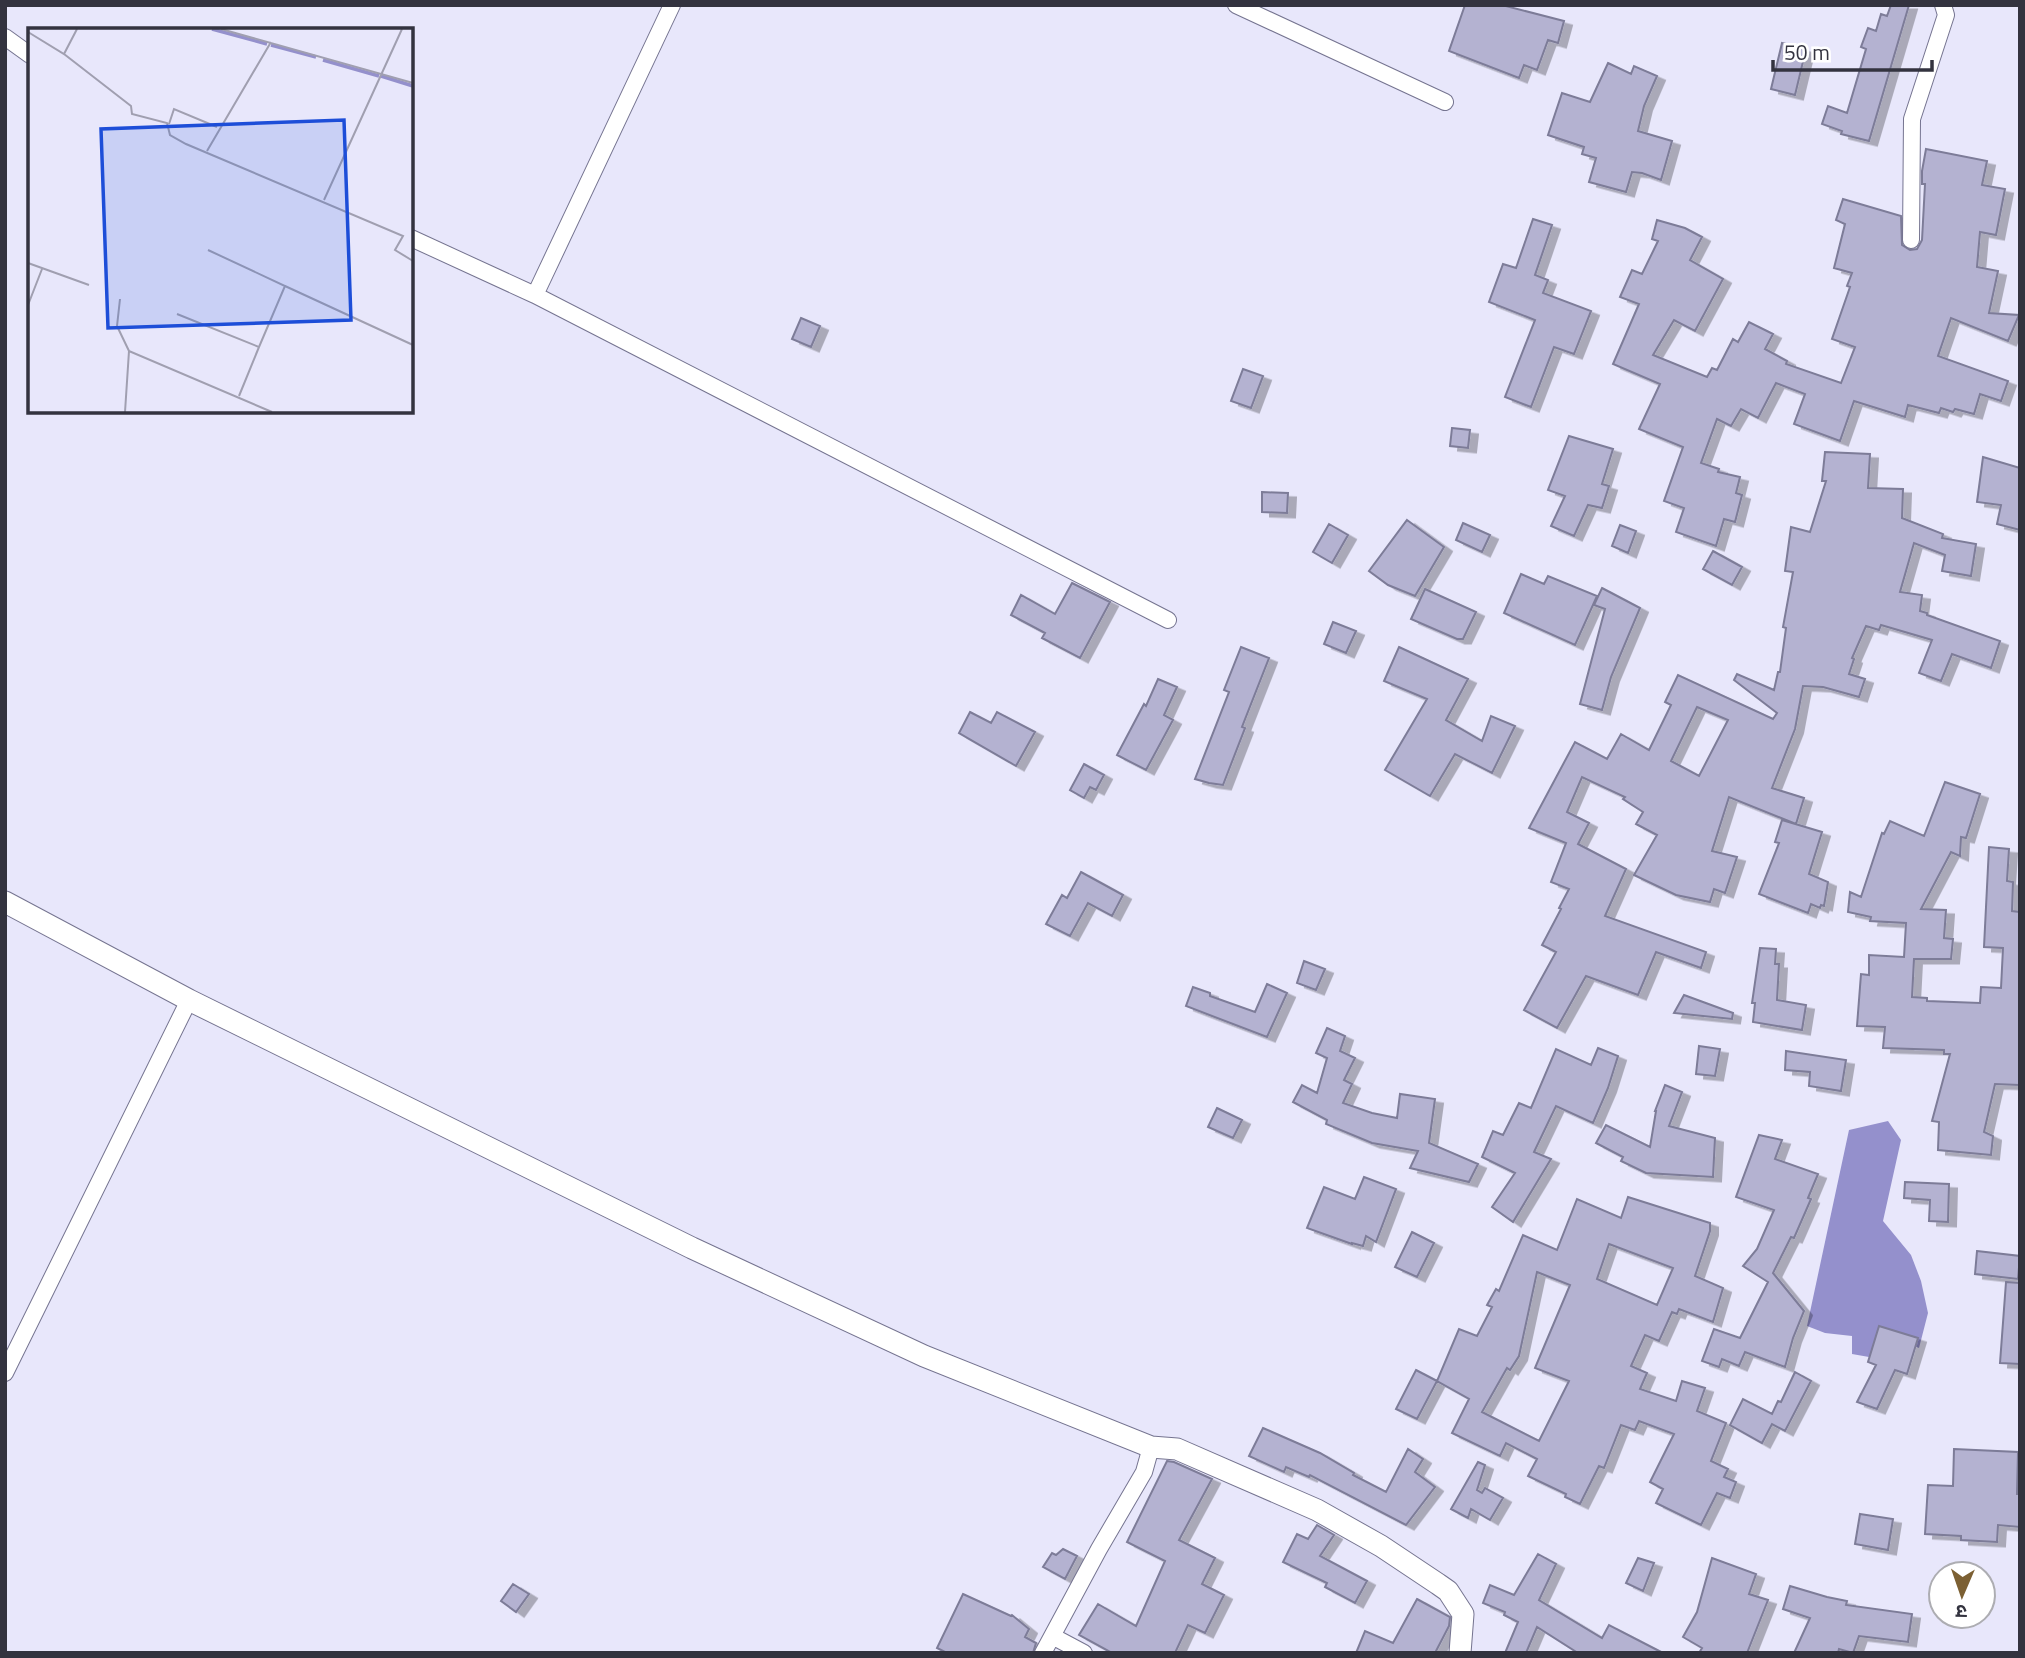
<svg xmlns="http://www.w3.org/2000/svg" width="2025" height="1658" font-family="'Titillium Web','Noto Sans Devanagari',sans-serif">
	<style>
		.water { fill: #9490cc }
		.building { fill: #b4b2d1; stroke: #7d7c98; stroke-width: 2; fill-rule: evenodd; filter: url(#shadow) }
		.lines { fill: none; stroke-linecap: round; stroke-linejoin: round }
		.minor-casing { stroke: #757490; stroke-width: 18 }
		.tertiary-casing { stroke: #757490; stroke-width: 23 }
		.minor { stroke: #fff; stroke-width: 16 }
		.tertiary { stroke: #fff; stroke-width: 21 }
		.inset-river { fill: none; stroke: #9490cc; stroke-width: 3.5 }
		.inset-road { fill: none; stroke: #a09fb0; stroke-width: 2 }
		.view { fill: #1d4ed8; fill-opacity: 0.15; stroke: #1d4ed8; stroke-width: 3.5 }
		.inset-edge { fill: none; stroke: #33333f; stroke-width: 3.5 }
	</style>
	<defs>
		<filter id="shadow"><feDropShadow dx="8" dy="4.5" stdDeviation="0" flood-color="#0004"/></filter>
	</defs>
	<rect width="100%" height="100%" fill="#e8e7fb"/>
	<path class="water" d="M1888 1121 1901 1140 1883 1221 1911 1255 1921 1281 1928 1313 1919 1348 1881 1333 1869 1357 1852 1354V1336L1825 1333 1807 1326 1849 1130Z"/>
	<path class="building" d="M1465 5H1502L1564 21 1558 43 1548 40 1537 70 1524 65 1519 78 1449 51Z
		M1891 5H1909L1869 141 1841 134 1842 131 1822 124 1828 106 1847 113 1866 49 1861 47 1868 28 1876 31 1881 14 1887 16Z
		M1782 43 1806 49 1795 95 1771 89Z
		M1608 63 1631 74 1634 66 1657 76 1644 106 1638 131 1672 141 1661 180 1642 173 1632 172 1626 192 1589 182 1596 158 1582 154 1584 147 1548 135 1562 93 1590 102Z
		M1926 149 1987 161 1982 185 2005 189 1996 235 1980 232 1977 267 1998 271 1989 313 2019 315 2008 341 1951 318 1938 356 2008 381 2001 401 1980 394 1974 414 1955 409 1953 412 1941 408 1939 413 1908 405 1905 417 1854 401 1840 441 1794 424 1805 394 1776 383 1758 418 1741 409 1731 426 1717 419 1701 463 1719 469 1718 472 1740 477 1736 493 1742 495 1735 522 1724 519 1716 546 1676 532 1684 508 1664 501 1683 447 1639 429 1660 384 1613 364 1639 304 1620 297 1632 270 1642 274 1658 241 1652 239 1657 220 1685 228 1702 237 1690 260 1723 279 1695 331 1674 320 1653 355 1707 377 1712 368 1717 370 1733 339 1738 342 1749 322 1773 334 1765 349 1787 361 1786 364 1841 383 1855 347 1832 339 1850 287 1847 286 1852 273 1834 268 1845 224 1836 220 1843 199 1901 216 1902 245 1910 250 1917 249 1922 240 1925 184H1922V171Z
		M1533 219 1552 225 1535 275 1548 280 1543 293 1591 311 1574 354 1554 347 1531 407 1505 397 1535 320 1489 302 1503 264 1516 268Z
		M801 318 820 326 811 347 792 339Z
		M1243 369 1263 376 1251 408 1231 401Z
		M1452 428 1470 430 1468 448 1450 446Z
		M1569 436 1613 449 1602 484 1609 486 1602 508 1588 505 1574 536 1551 526 1565 496 1548 490Z
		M1825 452 1870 454 1868 488 1903 489 1902 518 1943 534 1942 538 1976 544 1971 576 1942 571 1945 555 1914 543 1900 592 1922 595 1920 611 1927 613V615L2000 641 1991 668 1952 654 1941 681 1919 673 1932 640 1881 625 1879 630 1866 626 1852 658 1854 659 1849 674 1865 679 1859 697 1823 687 1803 686 1795 729 1772 788 1804 798 1796 824 1729 797 1712 851 1737 857 1725 893 1714 889 1710 902 1676 895 1634 875 1657 835 1636 824 1643 812 1623 799 1625 797 1582 777 1567 812 1589 823 1578 844 1626 869 1605 916 1706 952 1701 968 1656 952 1638 995 1586 976 1557 1028 1524 1010 1556 952 1542 945 1561 909 1559 908 1569 889 1551 882 1566 843 1529 828 1575 742 1607 759 1621 734 1649 750 1671 705 1665 702 1678 675 1773 719 1777 713 1734 680 1737 674 1774 690 1778 672H1780L1786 628 1783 627 1793 572 1785 571 1791 527 1810 532 1826 481H1822ZM1697 707 1728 720 1699 776 1671 761Z
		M1983 457 2020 468V530L1997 524 2001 505 1977 502Z
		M1262 492 1288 493 1287 513 1262 512Z
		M1407 520 1444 547 1415 596 1388 585 1369 571Z
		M1463 523 1490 535 1482 552 1456 540Z
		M1329 524 1348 535 1332 563 1313 552Z
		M1620 525 1636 531 1628 553 1612 546Z
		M1713 551 1742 567 1732 585 1703 569Z
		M1521 574 1544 584 1548 576 1597 596 1575 645 1504 613Z
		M1072 583 1110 602 1080 658 1042 638 1045 633 1011 615 1021 595 1055 614Z
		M1602 588 1640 608 1611 677 1602 710 1580 704 1605 609 1594 605Z
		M1425 589 1476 612 1463 639H1457L1411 619Z
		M1333 622 1356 631 1346 653 1324 644Z
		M1241 647 1269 658 1242 727 1245 728 1223 785 1209 783 1195 779 1229 692 1224 690Z
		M1399 647 1468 679 1446 720 1482 741 1491 716 1515 726 1492 773 1455 754 1430 796 1385 770 1427 699 1384 681Z
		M1158 679 1177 687 1164 715 1173 720 1146 770 1117 755 1144 704 1146 706Z
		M970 712 991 723 997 712 1035 732 1016 766 959 733Z
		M1084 764 1104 775 1096 790 1090 787 1084 798 1070 790Z
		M1945 782 1980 794 1966 838 1961 837 1960 856 1951 852 1921 909 1946 910 1944 938 1953 939 1951 959H1914L1912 997 1927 998V1001L1980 1003 1981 987 2001 988 2003 948 1984 947 1989 847 2009 849 2007 881 2013 882 2012 911 2020 912 2019 1085 1995 1084 1984 1132 1993 1136 1991 1155 1938 1150 1939 1122 1932 1121 1950 1054H1944V1050L1883 1048 1885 1027 1857 1026 1861 974 1869 975V955L1904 957 1906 923 1870 921 1871 917 1848 912 1850 892 1861 897 1882 833 1884 834 1890 821 1924 836Z
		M1782 820 1822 832 1809 874 1828 882 1824 906 1821 905 1820 908 1811 904 1808 913 1759 894 1779 843 1775 842Z
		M1081 872 1123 895 1112 916 1088 903 1070 936 1046 924 1062 895 1067 898Z
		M1760 948 1776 949 1775 964H1779L1777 1000 1806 1005 1802 1030 1753 1022 1755 1003H1752Z
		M1304 961 1325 969 1316 990 1297 983Z
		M1267 984 1287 993 1267 1037 1186 1006 1193 987 1210 993V996L1255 1012Z
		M1684 995 1733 1013 1732 1019 1674 1013Z
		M1327 1028 1345 1036 1340 1051 1355 1058 1344 1080 1352 1084 1343 1103 1372 1113 1397 1118 1400 1094 1435 1099 1429 1143 1478 1164 1469 1182 1410 1168 1418 1151 1372 1143 1326 1124 1327 1120 1293 1102 1302 1085 1317 1093 1327 1058 1316 1053Z
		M1699 1046 1720 1049 1715 1076 1696 1074Z
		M1598 1048 1618 1056 1608 1088 1593 1123 1556 1106 1534 1152 1551 1159 1513 1222 1492 1207 1515 1173 1482 1157 1493 1131 1503 1135 1519 1103 1531 1108 1556 1049 1591 1065Z
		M1786 1051 1846 1060 1841 1091 1809 1086 1810 1072 1785 1070Z
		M1665 1085 1682 1092 1669 1126 1715 1138 1713 1177 1646 1173 1621 1161 1623 1157 1596 1143 1606 1125 1650 1147 1656 1111H1655Z
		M1217 1108 1242 1120 1233 1138 1208 1127Z
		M1759 1135 1782 1140 1775 1159 1818 1174 1808 1198 1811 1199 1794 1238 1791 1237 1773 1273 1804 1311 1793 1338 1785 1367 1745 1352 1739 1366 1722 1359 1719 1367 1702 1361 1714 1329 1740 1338 1768 1282 1743 1266 1757 1249 1774 1210 1736 1197Z
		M1364 1177 1396 1189 1376 1242 1366 1236 1363 1246 1352 1243V1244L1307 1228 1324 1187 1355 1199Z
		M1905 1182 1949 1184 1948 1222 1929 1221 1930 1200 1904 1198Z
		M1628 1197 1710 1223V1231L1695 1276 1723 1288 1713 1322 1679 1309 1677 1314 1672 1312 1659 1341 1645 1335 1631 1366 1647 1373 1640 1389 1676 1401 1682 1381 1705 1388 1697 1411 1726 1423 1711 1461 1728 1469 1724 1477 1736 1482 1730 1498 1717 1493 1701 1525 1656 1503 1663 1489 1650 1482 1674 1434 1639 1421 1635 1430 1621 1425 1604 1468 1599 1466 1580 1504 1565 1497 1566 1494 1528 1476 1537 1459 1506 1443 1500 1456 1452 1433 1469 1399 1437 1381 1459 1329 1477 1336 1492 1307 1487 1305 1496 1289 1499 1291 1523 1235 1557 1250 1577 1199 1621 1218ZM1609 1244 1673 1268 1657 1305 1597 1279ZM1537 1272 1570 1285 1535 1368 1569 1381 1539 1441 1482 1412 1507 1368 1510 1370 1519 1356Z
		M1412 1232 1434 1243 1417 1277 1395 1267Z
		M1977 1251 2020 1256 2018 1279 1975 1274Z
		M2006 1282 2020 1283V1364L2000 1363Z
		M1879 1326 1918 1338 1907 1374 1895 1370 1877 1409 1857 1402 1876 1365 1868 1362Z
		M1416 1370 1437 1381 1417 1419 1396 1409Z
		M1795 1372 1811 1381 1785 1431 1772 1424 1762 1443 1730 1425 1743 1399 1772 1414 1778 1401 1781 1402Z
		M1263 1428 1320 1453 1354 1473 1353 1475 1386 1492 1408 1449 1423 1459 1415 1472 1435 1487 1406 1525 1310 1475 1309 1477 1286 1467 1284 1472 1249 1456Z
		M1954 1449 2018 1452 2017 1494H2020V1527L1998 1525 1997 1542 1961 1540V1536L1925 1534 1928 1485 1953 1486Z
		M1167 1461 1174 1462 1212 1479 1179 1540 1215 1558 1202 1584 1224 1595 1205 1633 1188 1625 1175 1653H1112L1079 1635 1098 1604 1136 1626 1165 1561 1127 1542Z
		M1478 1462 1485 1465 1477 1490 1482 1493 1485 1488 1503 1498 1490 1520 1471 1509 1468 1518 1451 1509Z
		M1860 1514 1893 1519 1888 1550 1855 1544Z
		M1317 1525 1334 1535 1320 1556 1367 1581 1355 1603 1325 1587 1327 1583 1283 1562 1297 1534 1308 1539Z
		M1063 1549 1077 1556 1065 1579 1043 1567 1052 1553 1056 1555Z
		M1538 1554 1556 1564 1539 1600 1602 1638 1609 1625 1663 1653H1578L1537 1627 1526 1653H1505L1518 1622 1504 1615 1505 1612 1483 1603 1490 1585 1514 1595Z
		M1638 1558 1654 1563 1643 1591 1626 1583Z
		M1712 1558 1756 1574 1749 1594 1768 1600 1747 1653H1699L1702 1648 1683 1637 1697 1612Z
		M513 1584 529 1594 516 1612 501 1601Z
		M1790 1586 1827 1597 1847 1601 1846 1605 1912 1614 1908 1642 1859 1636 1853 1653 1839 1649 1838 1653H1794L1810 1618 1783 1609Z
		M963 1594 1011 1616 1012 1615 1029 1629 1025 1637 1036 1643 1033 1653H947L937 1648Z
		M1417 1599 1450 1617 1449 1626 1435 1653H1356L1365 1631 1393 1643Z"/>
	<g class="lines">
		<defs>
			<path id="minor" d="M672 5 535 295 1168 620
				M1236 5 1445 102
				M5 37 30 55
				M411 238 535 295
				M1911 240 1912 119 1946 15 1943 5
				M5 1373 189 1000
				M1054 1637 1084 1653
				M1043 1653 1099 1549 1144 1472 1151 1447"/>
			<path id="tertiary" d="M5 902 189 1000 692 1248 924 1356 1151 1447 1177 1449 1317 1510 1381 1546 1438 1584 1448 1591 1463 1614 1460 1653"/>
		</defs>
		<use href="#minor" class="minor-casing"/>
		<use href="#tertiary" class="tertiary-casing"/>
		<use href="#minor" class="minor"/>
		<use href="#tertiary" class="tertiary"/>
	</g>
	<g transform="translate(28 28)">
		<rect width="385" height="385" fill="#e8e7fb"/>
		<path class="inset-river" d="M184 1 239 16M243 17 288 29M295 32 351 48M353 48 385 58"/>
		<path class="inset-road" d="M193 1 385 55M0 4 36 26 49 1M36 26 103 78 104 86 139 95 142 107 158 116 375 208 367 222 385 233M141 96 146 81 189 99M179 123 243 14M296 172 374 1M180 222 257 258 231 319M0 235 61 257M257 258 385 317M92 271 89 298 101 323M0 277 14 241M149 286 231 319 211 368M97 384 101 323 244 384"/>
		<path class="view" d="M316 92 323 292 80 300 73 101Z"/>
		<rect width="385" height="385" class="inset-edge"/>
	</g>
	<rect width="2025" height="1658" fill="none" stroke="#33333f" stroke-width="14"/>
	<g transform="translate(1962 1595) rotate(182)"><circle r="33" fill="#ffffff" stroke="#adadb2" stroke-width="2"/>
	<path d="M0-5L12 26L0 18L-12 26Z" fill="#7c6033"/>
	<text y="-10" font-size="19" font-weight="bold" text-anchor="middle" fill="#33333f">उ</text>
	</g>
	<path d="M1773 60v10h159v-10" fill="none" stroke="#33333f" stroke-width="3.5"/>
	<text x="1784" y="60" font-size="21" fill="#33333f" stroke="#ffffff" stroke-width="5" paint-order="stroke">50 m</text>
</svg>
